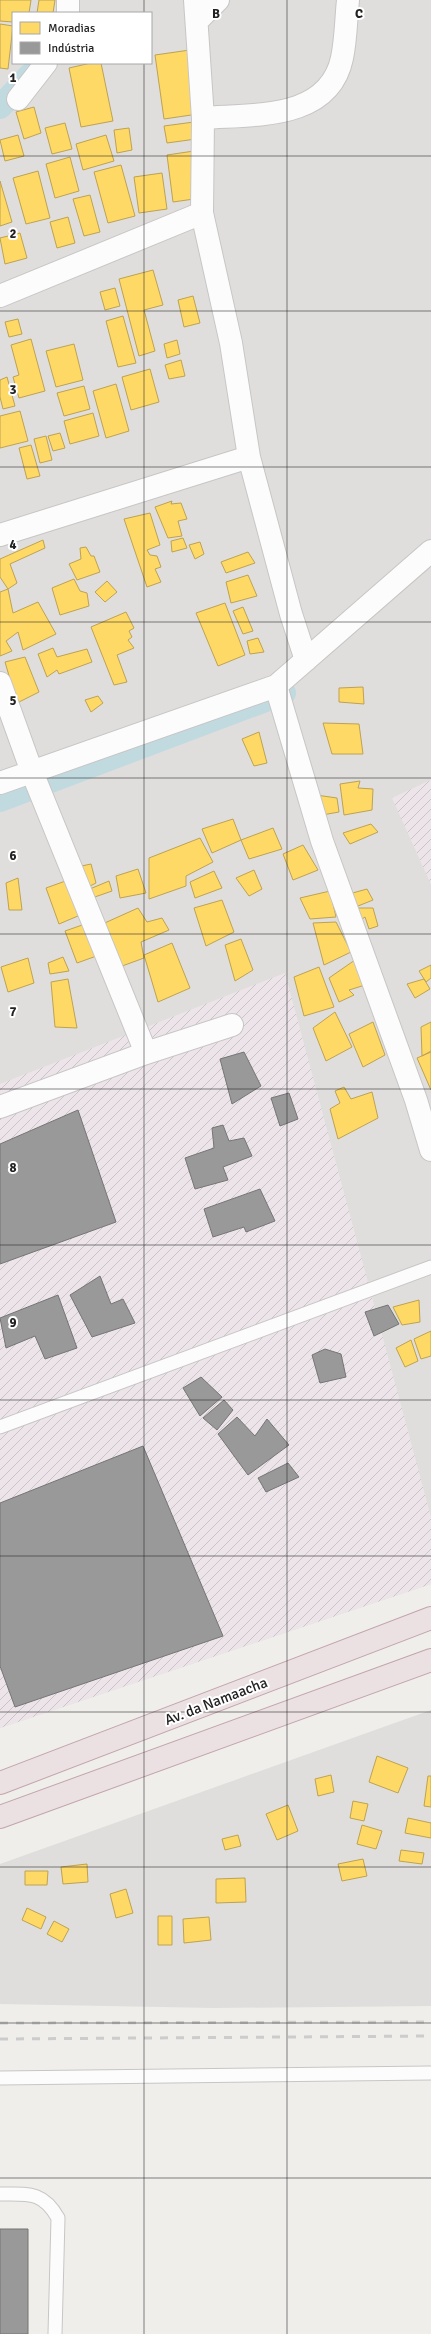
<svg xmlns="http://www.w3.org/2000/svg" width="431" height="2334" font-family="Signika,sans-serif">
	<style>
		.residential { fill: #dfdedc; fill-rule: evenodd }
		.industrial { fill: url(#industrial-furrows) }
		.homes { fill: #ffd966; stroke: #bda252 }
		.industry { fill: #999; stroke: #757575 }
		.lines { fill: none; stroke-linecap: round; stroke-linejoin: round }
		.canal { stroke: #c0dae0; stroke-width: 24 }
		.lane-casing { stroke: #c7c6c5; stroke-width: 15 }
		.street-casing { stroke: #c7c6c5; stroke-width: 24 }
		.highway-casing { stroke: #c3a4ad; stroke-width: 24 }
		.lane { stroke: #fdfcfc; stroke-width: 13 }
		.street { stroke: #fdfcfc; stroke-width: 22 }
		.highway { stroke: #ebe1e2; stroke-width: 22 }
		.rail { stroke: #ccc; stroke-width: 3; stroke-dasharray: 8 8; stroke-linecap: butt }
		.grid { fill: none; stroke: #222; stroke-width: 1; stroke-opacity: 0.55 }
		.labels { text-anchor: middle; dominant-baseline: central; stroke-width: 4; stroke-linejoin: round; paint-order: stroke }
		.street-label { font-size: 15px; fill: #222; stroke: #fff }
		.grid-label { font-size: 13px; text-anchor: middle; font-weight: bold; fill: #222; stroke: #fff; stroke-width: 4; stroke-linejoin: round; paint-order: stroke }
	</style>
	<defs>
		<pattern id="industrial-furrows" width="10" height="10" patternUnits="userSpaceOnUse"><rect width="10" height="10" fill="#ece4e9"/><path d="M-1 1l2-2M0 10L10 0M9 11l2-2" fill="none" stroke="#cac3c8"/></pattern>
	</defs>
	<rect width="100%" height="100%" fill="#efeeeb"/>
	<path class="residential" d="M0 0H431V780L393 799 431 884V1584L0 1728ZM13 13H151V63H13Z
		M431 1710V2006L214 2008 0 2004V1864Z"/>
	<path class="industrial" d="M431 780V884L392 798Z
		M285 973 431 1517V1584L0 1728V1084Z"/>
	<path class="homes" d="M0 0H31L29 13H13V22L0 21Z
		M39 0H55L53 13H37Z
		M0 24 13 26 8 69 0 68Z
		M190 50 198 114 164 119 155 55Z
		M91 63H101L113 121 81 127 69 68Z
		M34 107 41 133 24 139 16 112Z
		M194 122 196 139 167 143 164 126Z
		M65 123 72 149 52 154 45 128Z
		M129 128 132 150 117 153 114 130Z
		M18 135 24 156 5 161 0 140Z
		M106 135 114 161 83 170 76 144Z
		M194 151 201 198 173 202 167 155Z
		M70 157 79 191 55 198 46 164Z
		M121 165 135 216 108 223 94 172Z
		M38 171 50 218 26 224 13 178Z
		M162 173 167 209 139 213 134 177Z
		M0 181 12 222 0 226Z
		M90 195 100 232 84 236 73 199Z
		M68 217 75 243 57 248 50 222Z
		M20 233 27 258 5 264 0 238Z
		M153 270 163 305 144 310 155 351 139 356 119 279Z
		M115 288 120 306 105 310 100 292Z
		M193 296 200 323 184 327 178 300Z
		M123 316 136 363 118 367 106 321Z
		M18 319 22 334 9 337 5 322Z
		M31 339 45 391 19 398 13 377 19 375 11 345Z
		M177 340 180 354 167 358 164 344Z
		M74 344 83 380 56 387 46 351Z
		M181 360 185 376 169 379 165 365Z
		M150 369 159 402 131 410 122 377Z
		M7 377 15 406 3 409 0 397V380Z
		M116 384 129 431 106 438 93 391Z
		M84 386 90 409 64 416 57 393Z
		M20 411 28 441 0 448V416Z
		M93 413 99 436 70 444 64 421Z
		M60 433 65 448 53 451 48 436Z
		M46 436 52 460 40 463 34 439Z
		M31 445 40 476 27 479 19 448Z
		M172 501 171 504 181 503 187 519 178 521 182 536 168 538 155 507Z
		M150 513 160 545 147 550 150 555 157 556 161 567 155 569 161 582 147 587 124 519Z
		M183 538 187 548 172 552 171 541Z
		M43 540 45 548 10 564 17 583 8 589 0 577V559Z
		M200 542 204 554 195 559 189 545Z
		M86 547 91 556H94L100 572 77 580 69 564 81 559 80 548Z
		M248 552 255 563 226 573 221 562Z
		M248 575 257 596 231 603 226 582Z
		M74 579 80 591 87 593 89 606 60 615 52 588Z
		M107 581 117 592 105 602 95 592Z
		M8 589 13 613 38 602 56 634 23 650 18 632 6 641 12 651 0 656V592Z
		M225 603 245 655 218 666 196 613Z
		M243 607 253 631 243 634 233 611Z
		M126 612 134 628 129 631 132 637 128 640 134 648 117 655 127 682 114 685 91 627Z
		M258 638 264 652 250 654 247 641Z
		M53 648 57 657 87 649 92 662 59 674 57 670 47 677 38 654Z
		M25 657 39 692 17 703 5 662Z
		M363 687 364 704 339 702V688Z
		M98 696 103 703 91 712 85 700Z
		M323 723 359 724 363 754H332Z
		M259 732 267 763 254 766 242 739Z
		M360 781 358 788 373 789 372 810 344 815 340 784Z
		M316 795 337 798 339 812 322 815Z
		M233 819 241 840 212 853 202 829Z
		M371 824 378 832 350 844 343 833Z
		M273 828 282 849 249 859 241 840Z
		M200 838 213 862 186 876V886L149 899V858Z
		M303 845 318 870 293 880 283 854Z
		M91 864 96 883 84 889 77 867Z
		M138 869 146 893 120 898 116 876Z
		M254 870 262 889 249 896 236 878Z
		M214 871 222 888 195 898 190 882Z
		M18 878 22 910H9L6 883Z
		M71 879 85 913 59 924 46 888Z
		M109 881 112 891 89 899 85 891Z
		M367 889 373 900 353 908 349 894Z
		M330 891 336 917 310 919 300 898Z
		M222 900 234 932 206 946 194 908Z
		M138 908 147 922 162 918 169 930 141 942 144 958 114 969 98 926Z
		M353 908H373L378 926 369 929 365 917 359 921Z
		M336 922 351 952 324 965 313 923Z
		M88 923 102 954 77 963 65 931Z
		M241 939 253 970 235 981 225 945Z
		M172 943 190 988 158 1002 144 955Z
		M63 957 69 971 50 974 48 963Z
		M28 958 34 983 8 992 1 967Z
		M355 960 365 985 349 990 354 995 339 1002 329 978Z
		M431 965V978L426 982 419 971Z
		M319 967 334 1007 304 1016 294 977Z
		M68 979 77 1028 55 1027 51 982Z
		M424 979 430 989 415 998 407 984Z
		M335 1012 352 1047 326 1061 313 1028Z
		M373 1022 385 1055 363 1067 349 1034Z
		M431 1022V1051L422 1056 421 1027Z
		M431 1052V1090L417 1058Z
		M344 1087 351 1099 372 1092 378 1118 338 1139 330 1109 340 1103 335 1091Z
		M419 1300 420 1322 402 1325 393 1307Z
		M431 1331V1356L421 1359 414 1339Z
		M411 1340 418 1361 405 1367 396 1348Z
		M377 1756 408 1768 398 1793 369 1782Z
		M331 1775 334 1792 318 1796 315 1779Z
		M428 1776H431V1807L424 1806Z
		M353 1801 368 1804 364 1821 350 1818Z
		M288 1805 298 1831 277 1840 266 1814Z
		M408 1818 431 1823V1838L405 1833Z
		M362 1825 382 1831 376 1849 357 1844Z
		M238 1835 241 1846 225 1850 222 1839Z
		M401 1850 424 1853 422 1864 399 1861Z
		M363 1859 367 1876 342 1881 338 1864Z
		M87 1864 88 1882 63 1884 61 1867Z
		M25 1871H48L47 1885H25Z
		M245 1878 246 1902 216 1903V1879Z
		M126 1889 133 1913 116 1918 110 1894Z
		M27 1908 46 1917 41 1929 22 1920Z
		M158 1916H172V1945H158Z
		M209 1917 211 1940 184 1943 183 1919Z
		M54 1921 69 1929 62 1942 47 1934Z"/>
	<path class="industry" d="M244 1052 261 1086 232 1104 220 1059Z
		M289 1093 298 1119 280 1126 271 1098Z
		M78 1110 116 1222 0 1264V1144Z
		M223 1125 229 1141 244 1138 252 1156 223 1167 228 1180 195 1189 185 1158 214 1148 212 1128Z
		M260 1189 275 1221 246 1232 244 1227 213 1237 204 1209Z
		M100 1276 111 1304 123 1299 135 1323 92 1337 70 1295Z
		M58 1295 77 1348 45 1359 35 1336 6 1348 0 1318Z
		M388 1305 399 1324 374 1336 365 1312Z
		M325 1349 341 1354 346 1377 320 1383 312 1355Z
		M201 1377 222 1397 200 1416 183 1388Z
		M224 1400 233 1410 217 1430 203 1418Z
		M237 1417 255 1436 267 1419 289 1445 248 1475 218 1434Z
		M143 1446 223 1636 15 1707 0 1666V1503Z
		M288 1463 299 1477 266 1492 258 1478Z
		M0 2229H28V2334H0Z"/>
	<g class="lines">
		<path class="canal" d="M0 107 30 75
			M0 800 284 693"/>
		<defs>
			<path id="lane" d="M0 1427 431 1267
				M0 2078 431 2073
				M0 2194C28 2194 43 2191 58 2218L55 2334"/>
			<path id="street" d="M195 0 203 118 202 213 231 343 249 457 291 614 306 660
				M68 13V0
				M198 20 218 0
				M18 99 46 63
				M203 118C253 114 329 121 342 58 346 39 346 19 348 0
				M0 296 202 213
				M0 535 249 457
				M0 683 32 772 146 1053
				M276 686 322 841 416 1100 431 1150
				M0 783 276 686 431 551
				M0 1107 146 1053 232 1025"/>
			<path id="highway" d="M0 1783 431 1618
				M0 1817 431 1660"/>
		</defs>
		<use href="#lane" class="lane-casing"/>
		<use href="#street" class="street-casing"/>
		<use href="#highway" class="highway-casing"/>
		<use href="#lane" class="lane"/>
		<use href="#street" class="street"/>
		<use href="#highway" class="highway"/>
		<path class="rail" d="M0 2023 431 2022
			M0 2039 431 2036"/>
	</g>
	<path class="grid" d="M144 0V13M287 0V2334M144 63V2334M0 156H431M0 311H431M0 467H431M0 622H431M0 778H431M0 934H431M0 1089H431M0 1245H431M0 1400H431M0 1556H431M0 1712H431M0 1867H431M0 2023H431M0 2178H431"/>
	<g class="labels">
		<g class="street-label">
			<text transform="translate(216 1701) rotate(-21)">Av. da Namaacha</text>
		</g>
	</g>
	<g class="grid-label">
		<text x="216" y="18">B</text>
		<text x="359" y="18">C</text>
		<text x="13" y="82">1</text>
		<text x="13" y="238">2</text>
		<text x="13" y="394">3</text>
		<text x="13" y="549">4</text>
		<text x="13" y="705">5</text>
		<text x="13" y="860">6</text>
		<text x="13" y="1016">7</text>
		<text x="13" y="1172">8</text>
		<text x="13" y="1327">9</text>
	</g>
	<rect x="12" y="12" width="140" height="52" fill="#ffffff" stroke="#a7a7a7"/>
	<rect x="20" y="22" width="20" height="12" fill="#ffd966" stroke="#a7a7a7"/>
	<text x="48" y="32" font-size="12" fill="#222222">Moradias</text>
	<rect x="20" y="42" width="20" height="12" fill="#999999" stroke="#a7a7a7"/>
	<text x="48" y="52" font-size="12" fill="#222222">Indústria</text>
</svg>
